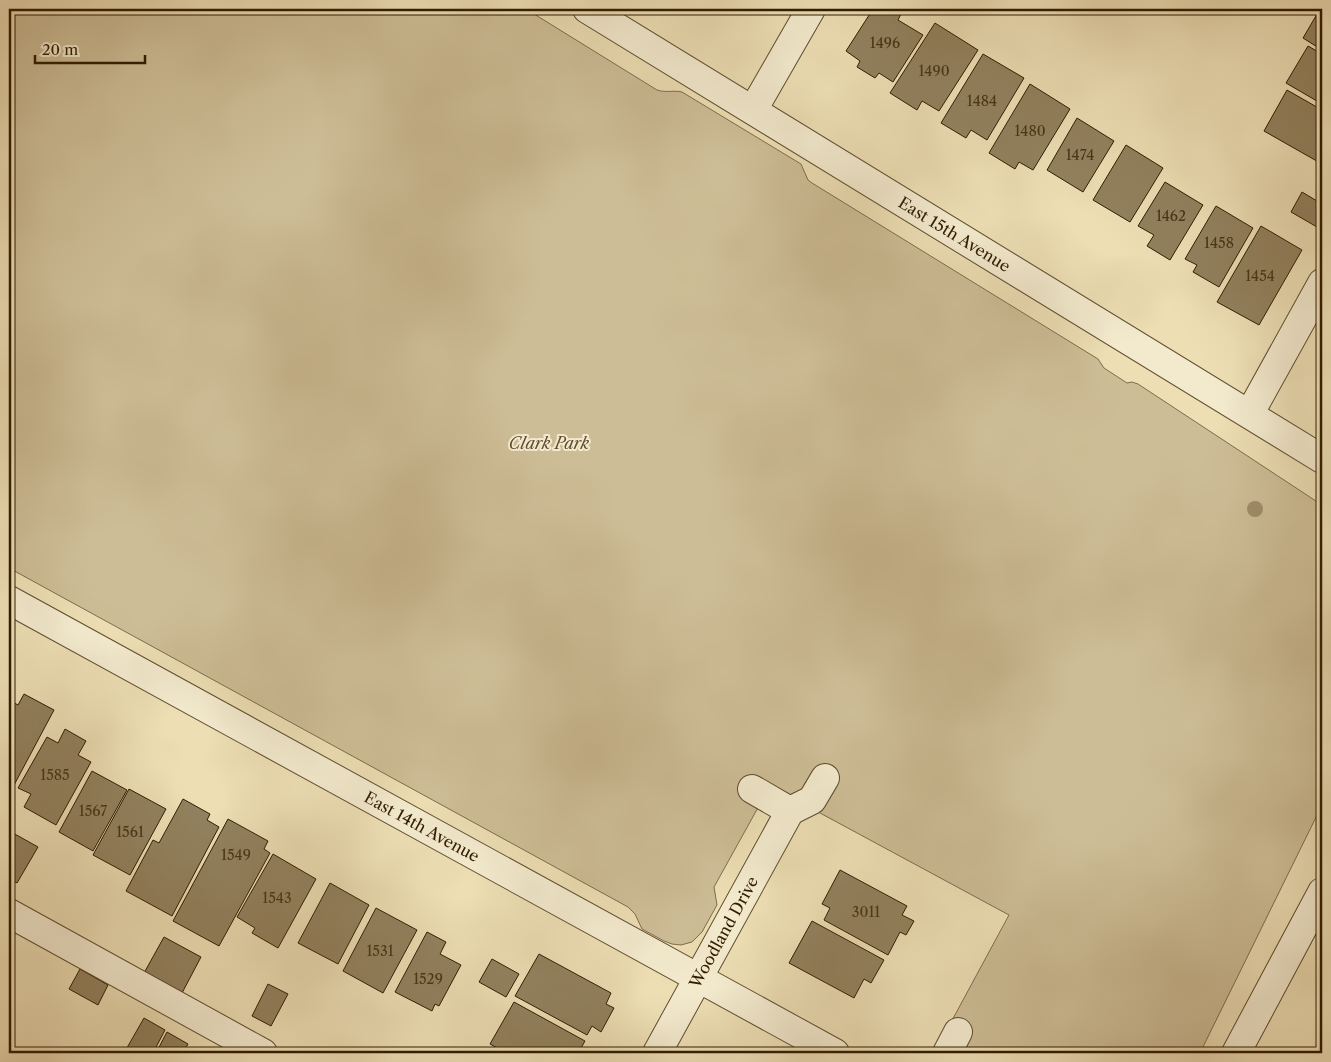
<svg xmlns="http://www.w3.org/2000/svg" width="1331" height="1062" font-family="'Libre Caslon Text',serif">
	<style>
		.green { fill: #cdbd96; stroke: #7e6c4c }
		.building { fill: #92815e; stroke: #301c01 }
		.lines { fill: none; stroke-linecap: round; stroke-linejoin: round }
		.minor-casing { stroke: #5f4c2e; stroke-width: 30 }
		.minor { stroke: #f3eace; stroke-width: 28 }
		.tree { fill: #9f8e6a }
		.labels { text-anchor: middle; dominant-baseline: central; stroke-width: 4; stroke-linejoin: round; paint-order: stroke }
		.number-label { font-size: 14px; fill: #483518 }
		.street-label { font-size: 16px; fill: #301c01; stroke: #f3eace }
		.park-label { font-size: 16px; font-style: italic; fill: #5f4c2e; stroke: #f3eace }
	</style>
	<rect width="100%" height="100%" fill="#eddeb4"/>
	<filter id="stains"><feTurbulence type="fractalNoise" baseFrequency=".004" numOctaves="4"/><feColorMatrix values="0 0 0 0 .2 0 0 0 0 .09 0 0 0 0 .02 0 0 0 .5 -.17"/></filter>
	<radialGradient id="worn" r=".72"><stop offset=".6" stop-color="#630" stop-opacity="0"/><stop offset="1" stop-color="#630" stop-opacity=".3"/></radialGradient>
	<path class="green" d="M9 9H526L657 90C666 93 674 90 682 92L801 164 808 180 812 183 1098 359 1104 368 1127 383 1132 382 1138 384 1322 505V805L1200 1053H942L936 1050 1009 915 770 786 714 887 717 905 702 932 692 942 681 945 672 944 664 941 642 929 635 914 628 907 9 568Z"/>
	<path class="building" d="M873 9H893L901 14 898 20 923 35 893 82 879 73 875 78 857 67 860 61 846 51Z
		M1320 9H1322V50L1303 38Z
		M935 23 978 50 939 111 922 101 917 110 890 93Z
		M1308 46 1322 54V104L1286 83Z
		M983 54 1024 78 987 140 971 130 966 138 941 123Z
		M1030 84 1070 109 1033 170 1019 162 1015 169 989 153Z
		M1287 90 1322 110V164L1264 131Z
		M1077 118 1114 141 1083 192 1047 170Z
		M1126 145 1163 168 1130 222 1093 200Z
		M1165 182 1203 205 1170 260 1147 246 1154 235 1138 226Z
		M1302 192 1322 204V217L1317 227 1291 212Z
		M1216 206 1253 228 1219 287 1193 272 1197 265 1185 259Z
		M1261 226 1302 250 1259 325 1217 302Z
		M24 694 54 710 13 787 9 785V700L18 705Z
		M65 729 86 741 78 755 91 762 56 825 24 807 31 794 18 788 47 737 58 743Z
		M92 771 127 790 93 851 59 832Z
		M129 789 166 809 130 875 93 855Z
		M183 799 210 814 207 820 219 827 172 916 126 891 153 840 159 843Z
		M228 819 268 841 264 849 270 853 219 946 173 921Z
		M13 833 38 847 17 883 9 878V841Z
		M273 854 316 879 278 948 252 933 255 928 237 917Z
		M840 870 907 906 902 915 914 921 906 935 900 932 888 955 824 920 830 908 822 904Z
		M330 883 369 905 338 964 298 943Z
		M376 908 417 930 383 993 343 971Z
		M812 921 884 960 871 983 864 979 854 998 789 963Z
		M427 932 446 942 440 954 461 965 439 1006 435 1004 432 1011 395 992Z
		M164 937 201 957 182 993 144 973Z
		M539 954 611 993 606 1004 614 1008 601 1032 592 1026 587 1035 515 996Z
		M492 959 519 974 506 997 479 982Z
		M80 969 108 985 98 1005 69 989Z
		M268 984 288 994 271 1026 252 1016Z
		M514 1002 585 1041 581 1048 590 1053H506L490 1044Z
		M144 1018 165 1030 153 1053H124Z
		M167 1032 188 1044 183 1053H156Z"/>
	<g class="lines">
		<defs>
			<g id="minor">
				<path id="s1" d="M587 9 1322 459"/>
				<path d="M753 110 811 9"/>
				<path d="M1250 413 1322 283"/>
				<path id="s2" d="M9 600 835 1053"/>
				<path d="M752 789 790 811"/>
				<path d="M790 811 812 800 825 778"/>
				<path d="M9 913 263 1053"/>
				<path id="s3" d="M657 1053 790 811"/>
				<path d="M947 1053 958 1032"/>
				<path d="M1236 1053 1322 892"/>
			</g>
		</defs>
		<use href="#minor" class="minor-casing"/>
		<use href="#minor" class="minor"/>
	</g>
	<circle class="tree" cx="1255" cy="509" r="8"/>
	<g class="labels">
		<g class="number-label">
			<text x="885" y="43">1496</text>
			<text x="934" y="71">1490</text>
			<text x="982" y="101">1484</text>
			<text x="1030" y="131">1480</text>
			<text x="1080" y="155">1474</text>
			<text x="1171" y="216">1462</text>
			<text x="1219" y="243">1458</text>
			<text x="1260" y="276">1454</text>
			<text x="55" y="775">1585</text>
			<text x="93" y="811">1567</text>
			<text x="130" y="832">1561</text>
			<text x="236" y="855">1549</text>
			<text x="277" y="898">1543</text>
			<text x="866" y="912">3011</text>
			<text x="380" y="951">1531</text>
			<text x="428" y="979">1529</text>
		</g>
		<g class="street-label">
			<text stroke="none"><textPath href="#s1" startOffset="431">East 15th Avenue</textPath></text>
			<text stroke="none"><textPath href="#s2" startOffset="471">East 14th Avenue</textPath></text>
			<text stroke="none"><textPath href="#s3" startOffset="138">Woodland Drive</textPath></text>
		</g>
		<g class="park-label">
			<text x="549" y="443">Clark Park</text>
		</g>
	</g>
	<rect width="1331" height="1062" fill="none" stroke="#eddeb4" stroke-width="30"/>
	<rect x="10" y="10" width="1311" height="1042" fill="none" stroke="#301c01" stroke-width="2.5"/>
	<rect x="15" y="15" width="1301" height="1032" fill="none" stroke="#301c01"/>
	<path d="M35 55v8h110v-8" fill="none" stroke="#301c01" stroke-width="2.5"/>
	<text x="42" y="55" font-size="15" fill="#301c01" stroke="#f3eace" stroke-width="4" paint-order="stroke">20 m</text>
	<rect width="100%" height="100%" filter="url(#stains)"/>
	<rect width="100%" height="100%" fill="url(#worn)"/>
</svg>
